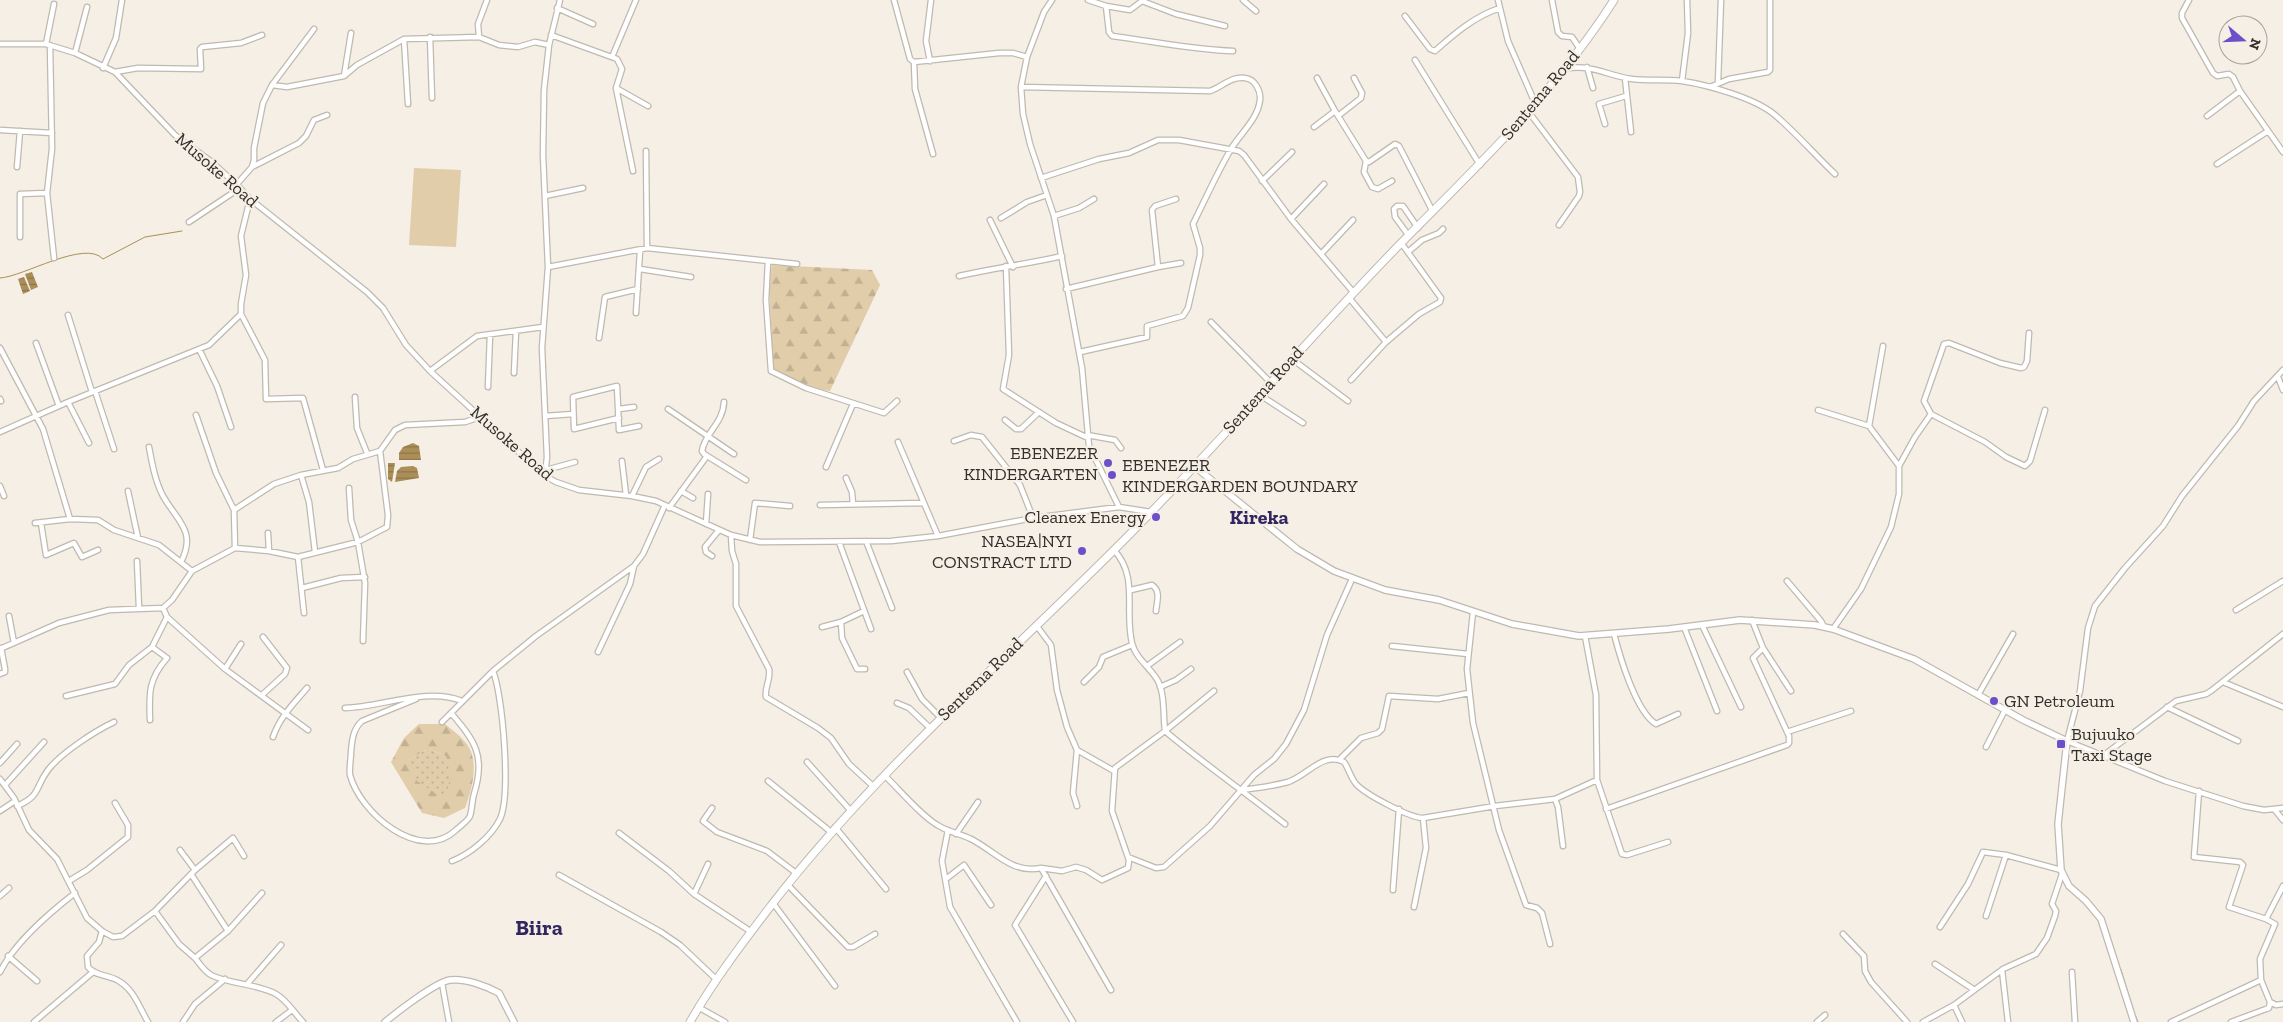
<svg xmlns="http://www.w3.org/2000/svg" width="2283" height="1022" font-family="'Zilla Slab',serif">
	<style>
		.grass { fill: #e1cdaa }
		.forest { fill: url(#forest-firs); fill-rule: evenodd }
		.garden { fill: url(#garden-dots) }
		.water { fill: url(#water-rules) }
		.lines { fill: none; stroke-linecap: round; stroke-linejoin: round }
		.stream { stroke: #ac8f58; stroke-width: 1 }
		.minor-casing { stroke: #bfb9b0; stroke-width: 7 }
		.tertiary-casing { stroke: #bfb9b0; stroke-width: 8 }
		.secondary-casing { stroke: #bfb9b0; stroke-width: 9 }
		.minor { stroke: #fff; stroke-width: 4.5 }
		.tertiary { stroke: #fff; stroke-width: 5.5 }
		.secondary { stroke: #fff; stroke-width: 7 }
		.poi-dot { fill: #6b50ca; stroke: #f5efe5; stroke-width: 2 }
		.labels { text-anchor: middle; dominant-baseline: central; stroke-width: 4.5; stroke-linejoin: round; paint-order: stroke }
		.street-label { font-size: 18px; fill: #32302c; stroke: #f5efe5 }
		.poi-label { font-size: 18px; fill: #32302c; stroke: #f5efe5; text-anchor: end }
		.quarter-label { font-size: 20px; font-weight: bold; fill: #322661; stroke: #f5efe5 }
		.district-label { font-size: 22px; font-weight: bold; fill: #322661; stroke: #f5efe5 }
	</style>
	<defs>
		<pattern id="forest-firs" width="22" height="20" patternUnits="userSpaceOnUse" patternTransform="scale(1.25)"><rect width="22" height="20" fill="#e1cdaa"/><path d="M5 1l3.5 6h-7zM16 11l3.5 6h-7z" fill="#c2b092"/></pattern>
		<pattern id="garden-dots" width="8" height="8" patternUnits="userSpaceOnUse" patternTransform="scale(1.25)"><rect width="8" height="8" fill="#e1cdaa"/><path d="M2 2h.1M6 6h.1" fill="none" stroke="#c2b092" stroke-width="1.8" stroke-linecap="round"/></pattern>
		<pattern id="water-rules" width="6" height="5" patternUnits="userSpaceOnUse" patternTransform="scale(1.25)"><rect width="6" height="5" fill="#ac8f58"/><path d="M0 2.5h6" fill="none" stroke="#8d7549"/></pattern>
	</defs>
	<rect width="100%" height="100%" fill="#f5efe5"/>
	<path class="grass" d="M414 168 461 170 456 247 409 245Z"/>
	<path class="forest" d="M772 265 872 270 880 285 830 391C810 389 790 380 773 369L769 283Z
		M419 724H445C452 730 461 736 466 743 480 760 472 790 465 808L444 818 422 813 391 762 404 738ZM428 748 447 757 410 760Z"/>
	<path class="garden" d="M428 748 447 757 450 777 447 793 441 797 417 781 410 760Z"/>
	<path class="water" d="M32 272 38 287 31 290 25 274Z
		M24 277 30 291 23 294 18 279Z
		M413 443 419 446 421 460H399V453L403 447Z
		M388 463H395L392 482 388 479Z
		M413 466 417 468 419 478 395 482 397 471 401 467Z"/>
	<g class="lines">
		<path class="stream" d="M0 278C23 277 85 239 103 259L145 237 182 231
			M2121 970 2132 1006
			M2133 1010 2138 1022"/>
		<defs>
			<path id="minor" d="M894 0 910 59 914 62 999 53H1013L1027 57
				M1052 0 1044 12 1027 57 1021 87 1023 114 1030 144 1054 216 1082 368 1089 446 1119 507
				M1088 0 1106 6 1109 32 1112 36C1152 41 1192 50 1233 51
				M1243 0 1256 11
				M1498 0 1508 41 1535 103
				M1552 0 1558 32 1562 36 1572 37 1580 49
				M2189 0 2182 13V18L2213 73 2217 76 2229 74 2233 77 2240 91 2283 152
				M1106 6 1130 10 1142 1 1176 14 1225 26
				M557 8 593 24
				M1405 16 1430 49 1435 51C1454 34 1475 16 1500 8
				M551 35 617 59 622 69 616 88 633 171
				M430 37 432 98
				M479 37 478 24 487 0
				M404 39 408 104
				M0 44H46L75 53 115 72 175 135 212 162 240 188 250 199 367 292 383 308 406 345 430 371 545 476 556 482 579 490 632 496 656 501 731 535 760 542 891 541 938 536 1033 518 1119 507 1151 512
				M46 44 54 4
				M50 45 52 149 47 193 54 258
				M75 53 87 7
				M612 57 636 0
				M1415 60 1480 165
				M930 61 926 41 931 0
				M914 62 915 89 933 154
				M1587 67 1593 88
				M103 68 116 38 122 0
				M1565 69C1590 63 1608 76 1632 79 1648 81 1665 79 1682 81 1708 85 1755 98 1775 115 1796 133 1815 155 1835 174
				M115 72 138 68 201 69 200 49 202 47 241 43 262 35
				M344 76 351 33
				M1317 78 1335 111 1366 161 1369 162 1395 144 1399 146 1433 212
				M1625 78 1631 132
				M1682 81 1688 33 1687 0
				M1718 82 1721 0
				M272 85 287 87 344 76 357 65 404 39 479 37 499 45 518 47 535 42 549 45
				M1021 87 1210 91C1222 87 1231 76 1245 78 1255 79 1261 91 1260 100 1258 119 1240 134 1231 149 1217 173 1205 200 1193 224L1200 248V255L1188 308 1183 316 1147 326V337L1080 352
				M1710 87 1729 79 1768 72 1770 70V0
				M616 88 648 106
				M1528 111 1578 177 1580 192 1579 196 1559 225
				M1338 116 1361 98 1362 93 1354 78
				M2207 116 2240 91
				M1605 124 1599 104 1626 96
				M1314 127 1335 111
				M0 130 52 133
				M646 151 647 248
				M1366 161 1364 172 1372 187 1378 189 1392 181
				M2217 164 2268 131
				M17 167 20 131
				M252 167 299 143 306 136 314 120 327 115
				M1041 178 1099 159 1129 153 1158 140H1179L1239 151 1244 155 1291 219 1354 293
				M1262 181 1292 152
				M237 184 252 167 254 160V148L263 103 272 85 314 29
				M545 196 583 188
				M250 199 241 236 246 275 241 304V314L265 360 266 399 303 398 323 470
				M1054 216 1079 208 1094 199
				M1001 218 1027 202 1047 195
				M1291 219 1324 184
				M990 220 1013 267
				M189 222 240 188
				M1409 236 1395 217 1394 209 1397 206H1403L1418 228
				M20 237V194L47 193
				M1408 252 1422 240 1439 233 1443 229
				M1321 254 1353 220
				M768 261 766 300 771 371 806 388 884 413 897 401
				M1006 266 1009 355 1003 389 1056 423 1088 438
				M548 267 647 248 797 264
				M1158 267 1181 263
				M640 269 691 277
				M959 276C994 268 1027 264 1062 256
				M1066 289 1158 267 1152 210 1155 206 1176 199
				M1350 299 1386 342 1419 314 1440 302 1441 298 1402 244
				M636 313 640 251
				M68 315 92 392
				M1211 322 1271 383
				M599 338 605 297 638 289
				M36 343 59 406
				M0 348 43 429 70 519
				M199 349 217 386 231 427
				M1292 359 1348 401
				M2283 370 2254 401 2238 426 2182 496 2163 526 2125 568 2095 606 2088 628 2080 691 2067 741 2165 781 2243 806 2264 810 2283 808
				M430 371 477 336 543 327
				M514 373 516 331
				M2278 377 2283 390
				M1351 380 1386 342
				M488 387 490 335
				M95 391 114 449
				M1260 395 1303 423
				M355 397 357 428 367 453
				M0 399 1 401
				M68 402 89 443
				M724 402C723 424 705 432 702 451L704 454 746 480
				M619 409 634 407
				M668 409 734 454
				M1818 410 1869 426 1899 466V494L1891 527 1861 589 1833 629
				M1931 414 1985 442 2006 457 2025 466 2030 461 2045 410
				M196 415 216 473 234 510 235 548
				M545 416 573 414
				M619 418 574 429 573 397 617 386 619 430 639 426
				M1005 420 1016 429H1021L1039 412
				M1869 426 1883 346
				M0 432 68 402 209 345 241 314
				M1087 435 1115 440 1121 448
				M954 441 971 435 982 437 1020 485 1033 518
				M898 442 938 536
				M149 447C152 463 155 481 163 496 177 521 197 531 181 562
				M622 461 626 495
				M1899 466 1915 437 1931 414 1924 401 1944 344 1949 343 2000 363 2021 368 2024 367 2027 361 2029 333
				M826 467 853 404
				M546 470 575 462
				M301 475 309 502 315 552
				M545 476 547 457 542 348 548 267 543 155 544 90 549 45 560 0
				M846 478 852 492 853 504
				M0 486 4 496
				M349 488 351 520 358 542 365 583 363 641
				M128 491 138 538
				M681 491 693 498
				M632 496 646 467 659 459
				M820 505 923 503
				M669 508 707 456
				M234 510 274 484 301 475 338 468 353 459 380 451 395 430 405 425 465 422 480 417
				M35 523 70 519 98 520 114 530 159 545 192 571
				M41 523 46 555 74 543 82 557 98 550
				M706 524 708 494
				M268 533 269 551
				M731 535 732 551 736 564V606L769 669C771 680 764 688 766 697L818 728 831 738 849 764 874 787
				M750 540 755 503 790 506
				M866 541 892 608
				M839 542 871 629
				M1114 550C1139 577 1124 610 1132 643 1135 658 1151 668 1158 681 1165 695 1163 715 1165 731 1204 764 1245 792 1285 824
				M712 556 706 552 705 547 719 530
				M298 557 304 613
				M137 561 139 608
				M1787 581 1821 621 1824 627
				M302 588 341 578 365 577
				M1131 590 1152 585C1161 591 1157 601 1156 611
				M163 608 167 617 225 669 308 730
				M2236 610 2283 581
				M864 611 841 622 842 638 857 669H865
				M1473 612 1467 669 1473 723 1499 830 1526 905 1537 908 1542 913 1550 944
				M9 616 14 643
				M1752 620 1763 648 1791 691
				M1036 625 1051 645 1057 690 1067 727 1077 750 1073 793 1077 806
				M1702 625 1741 707
				M822 627 841 622
				M1684 627 1717 711
				M1614 634C1620 657 1636 712 1656 724L1678 714
				M1585 636 1596 695 1597 780 1622 854 1627 855 1668 842
				M1392 646 1468 654
				M0 649 59 623 109 610 163 608 172 600 192 571 235 548 269 551 298 557 358 542 387 527 388 515 380 451
				M598 652 630 584 634 566
				M1147 666 1180 642
				M225 669 241 644
				M907 672 922 699 940 717
				M0 674 5 672V669L1 648
				M1084 682 1099 667 1103 657 1132 645
				M2223 682 2283 707
				M1160 687 1176 680 1191 669
				M262 695 285 674 287 668 263 637
				M1978 695 2013 634
				M66 696 115 684 129 665 152 647 167 617
				M416 699 362 721C353 729 352 740 351 752 351 759 349 768 350 775 360 813 420 864 456 830 460 826 468 821 470 816 472 810 472 801 474 794 486 756 475 741 451 713
				M897 703 909 708 930 728
				M2167 707 2238 741
				M345 708C382 707 426 687 462 701
				M150 720C149 693 148 680 167 658L152 647
				M442 722 493 671 536 636 634 566 643 554 665 505
				M1787 732 1851 711
				M273 737C280 717 293 704 307 688
				M1986 747 2005 710
				M1077 750 1114 771
				M2104 755 2176 701 2206 694 2211 691 2283 634
				M1340 759 1361 738 1378 733 1382 729 1389 696 1438 699 1469 693
				M807 762 851 811
				M0 763 17 744
				M885 776C900 790 922 817 939 826 949 832 961 834 971 839 995 851 1011 874 1041 868L1111 990
				M0 779 14 798 29 830 57 859 87 918 102 931 113 937 122 936 155 911 195 870 233 838 244 856
				M768 781 831 832
				M6 784 44 742
				M1242 790C1258 788 1273 786 1288 782 1307 776 1323 751 1344 762 1349 769 1351 779 1357 785 1367 795 1410 818 1423 818L1495 806 1555 799 1597 780
				M2199 791 2194 857 2240 862 2243 865 2229 907 2266 919 2275 924 2260 959 2261 980 2270 1002 2276 1005 2283 1004
				M1555 799 1558 807 1563 846
				M17 806C41 796 35 787 48 770 61 753 95 731 114 722
				M712 808 703 821 717 832 767 851 796 873
				M1606 809 1787 745 1789 743V736L1753 658 1763 648
				M2275 810 2283 820
				M0 811 15 801
				M835 827 886 889
				M948 830 942 861 950 907 1017 1022
				M619 833 669 871 694 894 750 931
				M956 834 978 802
				M180 850 195 870
				M1128 857 1156 868 1164 867 1210 826 1254 775 1274 759 1286 744 1304 710 1327 635 1352 579
				M452 861C470 854 491 837 500 819 511 795 503 696 493 671
				M1041 868 1062 871 1076 867 1086 870 1102 880 1128 868 1129 860 1112 811 1115 768 1165 731 1214 691
				M191 874 228 931
				M559 875 661 932 680 945 717 980
				M1046 876 1015 925 1073 1022
				M946 879 964 865 991 905
				M69 881 87 870 128 837V825L115 803
				M787 884 848 947H853L875 934
				M1393 890 1399 809
				M694 894 708 864
				M0 896 9 888
				M773 903 835 986
				M1414 907 1426 848 1423 818
				M155 911 179 944 195 958 228 931 262 893
				M1986 916 2006 855 2061 870
				M2266 919 2283 886
				M1940 927 1968 884 1983 852 2006 855
				M102 931 99 942 87 956 88 967C95 976 108 975 117 980 134 989 139 1007 148 1022
				M1843 934 1864 956 1865 971 1871 982 1907 1022
				M8 956 37 981
				M195 958C200 964 204 971 211 975 228 984 255 983 276 994 287 1000 294 1013 303 1022
				M1935 964 1973 989
				M2002 970 2008 1022
				M0 972C15 942 48 914 75 893
				M2072 972 2075 1022
				M248 983 281 945
				M442 983 449 1022
				M1954 1005 1962 1022
				M698 1007 725 1022
				M34 1022 93 972
				M183 1022 195 1004 225 979
				M276 1022 292 1010
				M1817 1022 1825 1015
				M1923 1022 1954 1005 2003 969 2036 954 2047 938 2055 916 2056 911 2052 904 2062 874
				M2171 1022 2261 980
				M2231 1022 2266 1009 2269 1008 2270 1002"/>
			<path id="tertiary" d="M1194 466 1297 549 1334 571 1385 590 1439 600 1512 624 1579 636 1669 629 1740 620 1815 625 1833 629 1914 659 2023 720 2067 741 2058 824 2061 870 2069 886 2086 901 2101 919 2134 1022
				M385 1022C397 1012 436 982 450 980 465 978 486 986 499 993L514 1022"/>
			<path id="secondary" d="M690 1022C714 980 744 941 773 903 874 773 999 665 1115 549 1217 448 1308 337 1409 235 1482 162 1558 88 1614 0"/>
		</defs>
		<use href="#minor" class="minor-casing"/>
		<use href="#tertiary" class="tertiary-casing"/>
		<use href="#secondary" class="secondary-casing"/>
		<use href="#minor" class="minor"/>
		<use href="#tertiary" class="tertiary"/>
		<use href="#secondary" class="secondary"/>
	</g>
	<g class="poi-dot">
		<circle cx="1108" cy="463" r="5"/>
		<circle cx="1112" cy="475" r="5"/>
		<circle cx="1156" cy="517" r="5"/>
		<circle cx="1082" cy="551" r="5"/>
		<circle cx="1994" cy="701" r="5"/>
		<rect x="2056" y="739" width="10" height="10" rx="2.5"/>
	</g>
	<g class="labels">
		<g class="street-label">
			<text transform="translate(1540 95) rotate(-50)">Sentema Road</text>
			<text transform="translate(217 170) rotate(41)">Musoke Road</text>
			<text transform="translate(1263 390) rotate(-48)">Sentema Road</text>
			<text transform="translate(512 443) rotate(41)">Musoke Road</text>
			<text transform="translate(980 679) rotate(-44)">Sentema Road</text>
		</g>
		<g class="poi-label">
			<text x="1098" y="453">EBENEZER<tspan x="1098" dy="21">KINDERGARTEN</tspan></text>
			<text x="1122" y="465" text-anchor="start">EBENEZER<tspan x="1122" dy="21">KINDERGARDEN BOUNDARY</tspan></text>
			<text x="1146" y="517">Cleanex Energy</text>
			<text x="1072" y="541">NASEA|NYI<tspan x="1072" dy="21">CONSTRACT LTD</tspan></text>
			<text x="2004" y="701" text-anchor="start">GN Petroleum</text>
			<text x="2071" y="734" text-anchor="start">Bujuuko<tspan x="2071" dy="21">Taxi Stage</tspan></text>
		</g>
		<g class="quarter-label">
			<text x="1259" y="517">Kireka</text>
		</g>
		<g class="district-label">
			<text x="539" y="927">Biira</text>
		</g>
	</g>
	<g transform="translate(2243 40) rotate(109)"><circle r="24" fill="#f5efe5" stroke="#a7a39b"/>
	<path d="M0-4L9 19L0 12L-9 19Z" fill="#6b50ca"/>
	<text y="-8" font-size="14" font-weight="bold" text-anchor="middle" fill="#32302c">N</text>
	</g>
</svg>
